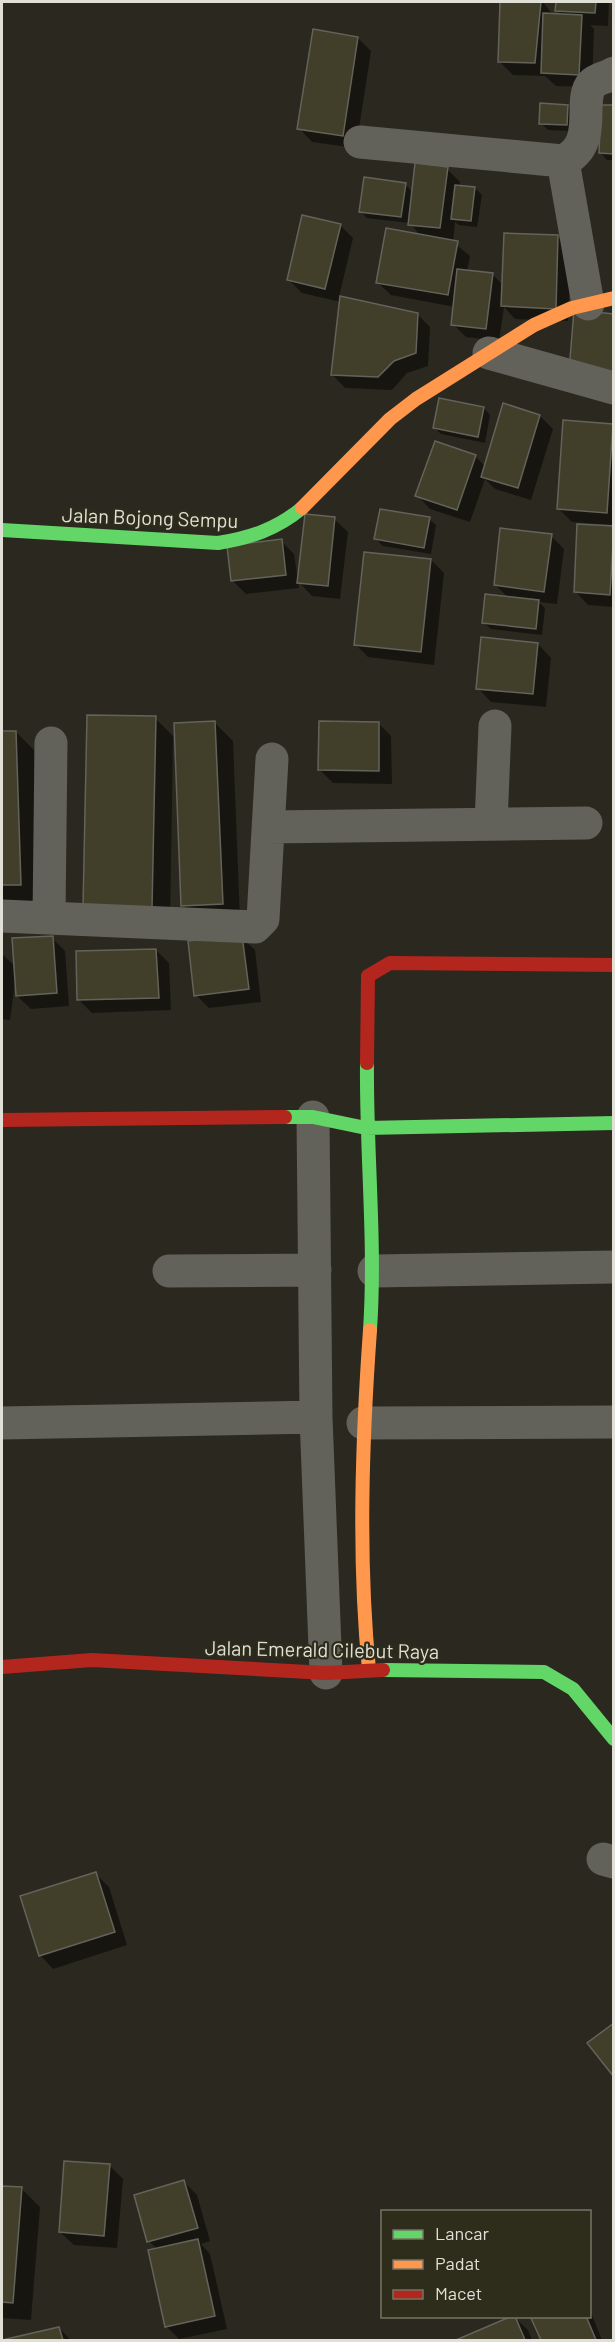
<svg xmlns="http://www.w3.org/2000/svg" width="615" height="2342" font-family="Barlow,sans-serif">
	<style>
		.shadow { fill: #0007 }
		.building { fill: #413e2a; stroke: #64635b; stroke-width: 1.5 }
		.lines { fill: none; stroke-linecap: round; stroke-linejoin: round }
		.street { stroke: #62615a; stroke-width: 33 }
		.fast { stroke: #63d668; stroke-width: 14 }
		.slow { stroke: #ff974d; stroke-width: 14 }
		.jam { stroke: #b3261e; stroke-width: 14 }
		.labels { text-anchor: middle; dominant-baseline: central; stroke-width: 4.5; stroke-linejoin: round; paint-order: stroke }
		.street-label { font-size: 20px; fill: #e1e0d6; stroke: #2e2c1b }
	</style>
	<rect width="100%" height="100%" fill="#2a281f"/>
	<path class="shadow" d="M501 2H543L553 15H562L557 10V2H609L608 26 590 25 594 29 592 87 556 86 545 76 513 75 500 62Z
		M358 38 371 51 356 148 312 142 299 128Z
		M568 106 575 113 573 131 548 130 541 123Z
		M614 107V160H607L601 153Z
		M447 169 460 182V186L475 188 482 195 477 227 459 225 455 222 453 242 470 256 467 272 493 275 503 285 558 237 571 250 568 321 515 319 504 307 499 341 466 337 453 324 455 307 391 295 377 282 421 236 410 223 367 218 360 211 405 184 413 193Z
		M340 225 353 238 339 297 417 314 430 327 428 366 407 373 392 390 345 388 332 374 341 302 302 293 289 280Z
		M484 408 490 415 485 443 441 434 434 427Z
		M540 416 553 429 531 500 495 489 485 479 470 522 430 509 417 495 475 456 485 466Z
		M612 426 614 525 572 522 558 508Z
		M334 519 348 532 340 599 312 596 298 581 299 588 246 594 233 581 281 541 294 554 298 581Z
		M429 519 436 525 431 554 383 546 376 539Z
		M613 528 614 607 588 605 575 591Z
		M551 536 564 549 557 604 539 602 545 608 542 635 491 629 484 623 509 598 495 585Z
		M431 560 444 573 434 665 368 657 355 644Z
		M538 644 551 658 546 707 491 702 478 688Z
		M155 718 173 736 170 926 103 924Z
		M215 723 233 741 240 921 201 923 183 905Z
		M378 723 391 736 392 784 333 783 320 770Z
		M16 732 34 750 38 902 2 903V733Z
		M241 937 255 950 261 1002 209 1008 196 995Z
		M52 938 65 951 69 1006 31 1009 17 996 15 983 10 1020 2 1019V954L15 966Z
		M156 950 169 963 171 1010 92 1013 79 1000Z
		M96 1874 109 1887 127 1945 53 1969 40 1955Z
		M110 2166 123 2179 117 2248 74 2245 60 2232Z
		M184 2182 197 2195 210 2241 201 2244 210 2254 227 2329 179 2339 166 2326 157 2249 149 2241Z
		M2 2187 22 2189 40 2207 31 2320 2 2318Z
		M590 2310 602 2340H542L532 2316H590Z
		M514 2317 528 2330 532 2340H460Z
		M59 2328 71 2340H8Z"/>
	<path class="building" d="M500 2H541L535 63 498 62Z
		M556 2H596L595 13 555 11Z
		M543 13 582 15 579 75 541 73Z
		M313 29 358 37 343 136 297 129Z
		M540 103 568 105 567 125 539 124Z
		M601 105H614V154L599 153Z
		M415 163 448 167 440 228 408 225Z
		M364 177 406 183 401 217 359 212Z
		M455 185 475 187 471 221 451 219Z
		M302 215 341 224 325 289 287 280Z
		M386 228 458 241 448 295 376 283Z
		M504 233 558 235 556 309 501 306Z
		M457 269 493 273 486 329 451 325Z
		M340 296 418 313 416 353 394 361 378 377 331 375Z
		M574 310 614 314V375L569 371Z
		M439 398 484 407 478 437 433 428Z
		M503 403 540 415 518 488 481 477Z
		M563 420 613 424 607 513 557 509Z
		M435 441 476 455 457 510 415 496Z
		M380 509 430 517 424 548 374 539Z
		M305 514 335 517 328 586 297 583Z
		M577 524 614 526 610 595 574 592Z
		M500 528 552 534 544 592 494 585Z
		M282 539 286 575 231 581 227 546Z
		M364 552 431 559 421 652 354 645Z
		M485 594 539 600 536 629 482 623Z
		M481 637 538 643 533 694 476 689Z
		M87 715 156 716 152 908 83 907Z
		M215 721 223 904 181 906 174 723Z
		M319 721 379 722V771L318 770Z
		M2 731H16L21 885H2Z
		M242 935 249 989 194 996 188 941Z
		M53 936 57 993 16 996 12 938Z
		M156 949 159 998 77 1000 76 951Z
		M96 1872 115 1932 39 1956 20 1896Z
		M614 2023V2077L587 2043Z
		M64 2161 110 2164 104 2236 59 2232Z
		M184 2180 198 2228 147 2242 134 2195Z
		M2 2186 22 2187 13 2303 2 2302Z
		M198 2239 215 2316 165 2327 148 2250Z
		M512 2316H515L525 2340H456Z
		M530 2316H586L596 2340H541Z
		M59 2327 63 2340H2Z"/>
	<g class="lines">
		<path class="street" d="M360 142 563 161C600 144 577 101 592 84 597 78 607 78 614 73
			M563 161 588 304
			M489 353 614 388
			M491 824 495 726
			M269 827 586 823
			M2 916 255 927 263 919 272 759
			M49 918 51 743
			M313 1117 316 1417 326 1673
			M169 1271 315 1270
			M374 1271 614 1267
			M2 1423 316 1417
			M363 1423 614 1422
			M603 1859 614 1862"/>
		<path class="fast" d="M2 530 218 543C250 538 277 529 302 508
			M367 1063C366 1152 376 1241 370 1330
			M285 1117H313L366 1128 614 1123
			M383 1670 544 1672 573 1689 614 1739"/>
		<path class="slow" d="M302 508 390 419 416 399 534 325 572 308 614 298
			M369 1670C358 1558 362 1442 370 1330"/>
		<path class="jam" d="M367 1063 368 976 390 963 614 965
			M2 1120 285 1117
			M2 1667 92 1660 326 1673 383 1670"/>
	</g>
	<g class="labels">
		<g class="street-label">
			<text transform="translate(150 517) rotate(2)">Jalan Bojong Sempu</text>
			<text transform="translate(322 1649) rotate(1)">Jalan Emerald Cilebut Raya</text>
		</g>
	</g>
	<rect width="615" height="2342" fill="none" stroke="#e1e0d6" stroke-width="6"/>
	<rect x="381" y="2210" width="210" height="108" fill="#2e2c1b" stroke="#767466" stroke-width="1.5"/>
	<rect x="393" y="2230" width="30" height="9" fill="#63d668" stroke="#767466" stroke-width="1.5"/>
	<text x="435" y="2240" font-size="18" fill="#e1e0d6">Lancar</text>
	<rect x="393" y="2260" width="30" height="9" fill="#ff974d" stroke="#767466" stroke-width="1.5"/>
	<text x="435" y="2270" font-size="18" fill="#e1e0d6">Padat</text>
	<rect x="393" y="2290" width="30" height="9" fill="#b3261e" stroke="#767466" stroke-width="1.5"/>
	<text x="435" y="2300" font-size="18" fill="#e1e0d6">Macet</text>
</svg>
